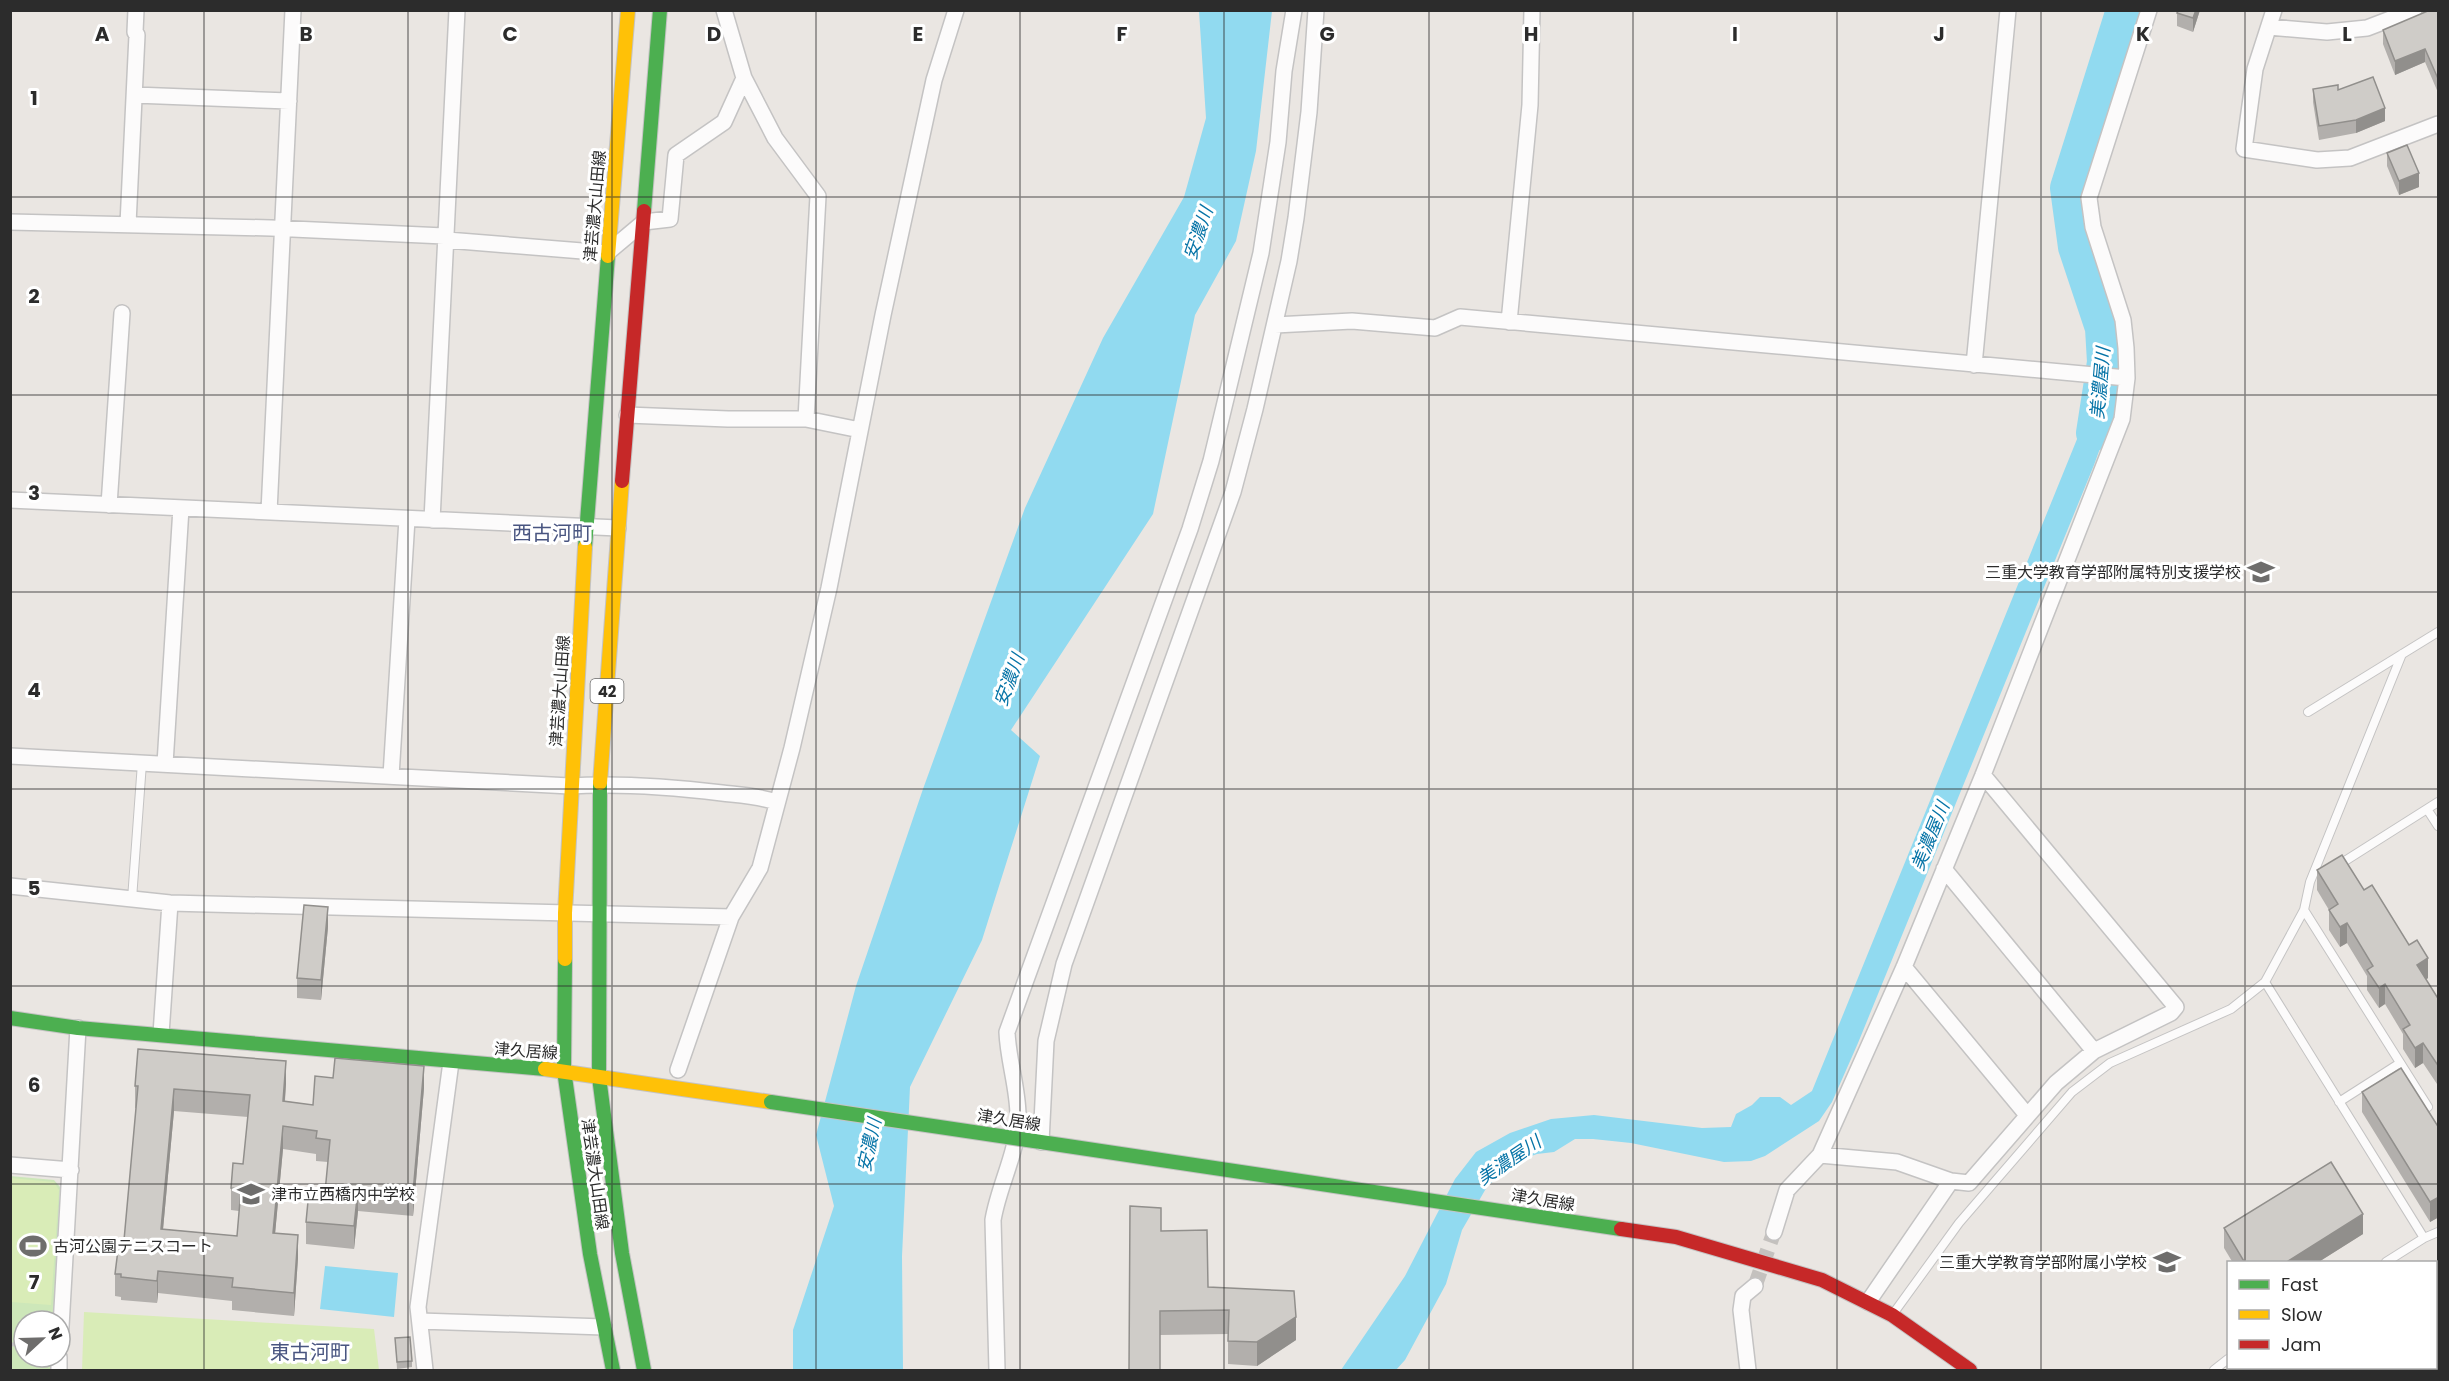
<svg xmlns="http://www.w3.org/2000/svg" width="2449" height="1381" font-family="Poppins,'Noto Sans JP',sans-serif">
	<style>
		.green { fill: #cde7b9 }
		.pitch { fill: #d9ecb7 }
		.water { fill: #91daf0 }
		.lines { fill: none; stroke-linecap: round; stroke-linejoin: round }
		.river { stroke: #91daf0; stroke-width: 36 }
		.street-tunnel { stroke: #c4c1be; stroke-width: 15; stroke-dasharray: 15 8; stroke-linecap: butt }
		.lane-casing { stroke: #c4c3c3; stroke-width: 10 }
		.street-casing { stroke: #c4c3c3; stroke-width: 18 }
		.fast-casing { stroke: #c4c3c3; stroke-width: 16 }
		.slow-casing { stroke: #c4c3c3; stroke-width: 16 }
		.jam-casing { stroke: #c4c3c3; stroke-width: 16 }
		.path { stroke: #c8c8c7; stroke-width: 4; stroke-dasharray: 4.5 3; stroke-linecap: butt }
		.lane { stroke: #fcfbfb; stroke-width: 8 }
		.street { stroke: #fcfbfb; stroke-width: 15 }
		.fast { stroke: #4caf50; stroke-width: 14 }
		.slow { stroke: #ffc107; stroke-width: 14 }
		.jam { stroke: #c62828; stroke-width: 14 }
		.fast-bridge-casing { stroke: #c4c3c3; stroke-width: 16; stroke-linecap: butt }
		.fast-bridge { stroke: #4caf50; stroke-width: 14 }
		.wall { fill: #b2afac; fill-rule: evenodd }
		.shaded-wall { fill: #918f8c }
		.building { fill: #cfccc8; stroke: #918f8c; stroke-width: 1.5; fill-rule: evenodd }
		.grid { fill: none; stroke: #2c2c2c; stroke-width: 1.5; stroke-opacity: 0.55 }
		.labels { text-anchor: middle; dominant-baseline: central; stroke-width: 6; stroke-linejoin: round; paint-order: stroke }
		.shield { fill: #fff; stroke: #6b6b6b; stroke-width: 1.5 }
		.shield-label { font-size: 15px; font-weight: bold; fill: #2c2c2c }
		.street-label { font-size: 16px; fill: #2c2c2c; stroke: #fff }
		.poi-label { font-size: 16px; fill: #2c2c2c; stroke: #fff; text-anchor: end }
		.water-label { font-size: 18px; font-style: italic; fill: #0674a7; stroke: #fff }
		.quarter-label { font-size: 20px; fill: #495580; stroke: #fff }
		.grid-label { font-size: 20px; text-anchor: middle; font-weight: bold; fill: #2c2c2c; stroke: #fff; stroke-width: 6; stroke-linejoin: round; paint-order: stroke }
	</style>
	<rect width="100%" height="100%" fill="#eae6e2"/>
	<path class="green" d="M10 1176 54 1180 60 1187 53 1321H24V1357H51L50 1370H11Z"/>
	<path class="pitch" d="M11 1178 54 1182 59 1190 51 1305 11 1302Z
		M84 1312 374 1329 379 1370H82Z"/>
	<path class="water" d="M1199 11H1272L1256 151 1236 241 1195 315 1153 514 1011 730 1040 756 982 940 910 1087 902 1256 903 1370H793V1330L834 1206 816 1135 856 986 923 789 1025 508 1103 338 1184 197 1206 118Z
		M2092 382 2116 386 2111 418 2094 465 1858 1043 1832 1102 1819 1121 1765 1156 1751 1161 1724 1162 1631 1143 1593 1139H1575L1554 1152 1537 1154 1526 1158 1488 1185 1462 1230 1446 1284 1405 1360 1396 1370H1341L1405 1276 1455 1179 1476 1152 1510 1133 1551 1119 1594 1115 1702 1128 1731 1127 1736 1114 1752 1105 1760 1097H1780L1791 1105 1812 1091 2086 417Z
		M325 1266 398 1273 394 1317 320 1309Z"/>
	<g class="lines">
		<path class="river" d="M2094 433 2105 362 2103 328 2076 247 2068 188 2124 10"/>
		<path class="street-tunnel" d="M1755 1286 1774 1232"/>
		<defs>
			<path id="lane" d="M2308 712 2438 632
				M2427 809 2438 826
				M2337 866 2438 802
				M132 899 142 763
				M2304 910 2428 1107
				M2265 982 2424 1238
				M2339 1102 2400 1063
				M2386 1262 2424 1238 2438 1232
				M1893 1314 1959 1223 2072 1092 2110 1063 2231 1009 2265 982 2304 910 2310 882 2402 654
				M2214 1370 2228 1359"/>
			<path id="street" d="M724 10 744 78 775 138 818 196 806 419
				M2274 10 2255 69 2244 149 2317 160 2350 158 2438 124
				M2269 27 2327 32 2367 28 2414 10
				M135 95 289 101
				M10 222 271 228 444 236
				M128 224 137 35 135 32 136 10
				M447 240 607 253 644 222 670 219 676 155 724 122 744 78
				M1509 322 1530 105 1532 10
				M1275 325 1352 321 1435 328 1460 317 2127 378
				M1974 365 2008 10
				M627 415 728 419H806L860 430
				M10 500 618 528
				M109 505 122 313
				M269 512 293 10
				M432 520 457 10
				M10 756 570 786C620 783 672 787 722 793 740 795 759 796 776 802
				M165 764 181 508
				M391 776 407 519
				M1944 869 2094 1051
				M10 886 170 903 731 917
				M1904 967 2027 1115
				M161 1034 170 903
				M678 1070 731 917 760 868 792 748 829 588 883 315 934 80 956 10
				M1041 1142 1046 1041 1064 964 1233 492 1255 409 1289 261 1296 218 1309 112 1316 10
				M1820 1155 1897 1162 1951 1181
				M10 1165 71 1170
				M1774 1232 1787 1190 1820 1155 1904 967 1983 775 2122 419 2127 378 2126 348 2123 320 2093 227 2089 198 2149 10
				M1868 1302 1951 1181 1969 1183 2056 1083 2094 1051 2171 1013 2176 1007 1983 775
				M420 1321 604 1327
				M60 1344 78 1028
				M59 1370V1357
				M425 1370 418 1307 451 1062
				M997 1370 993 1220C999 1184 1018 1153 1018 1116 1018 1088 1008 1060 1007 1032L1190 529 1211 461 1261 253 1278 142 1284 71 1294 10
				M1748 1370 1741 1310 1743 1296 1755 1286"/>
			<path id="fast" d="M644 211 660 10
				M585 547 608 256
				M600 783 599 1077 622 1253 644 1370
				M565 959 564 1070 590 1254 613 1370
				M10 1018 78 1028 545 1069
				M1034 1141 1621 1229"/>
			<path id="slow" d="M608 256 628 10
				M600 783 622 481
				M565 959V913L585 547
				M545 1069 771 1102"/>
			<path id="jam" d="M622 481 644 211
				M1621 1229 1676 1237 1822 1280 1892 1315 1970 1370"/>
		</defs>
		<use href="#lane" class="lane-casing"/>
		<use href="#street" class="street-casing"/>
		<use href="#fast" class="fast-casing"/>
		<use href="#slow" class="slow-casing"/>
		<use href="#jam" class="jam-casing"/>
		<path class="path" d="M10 1344 24 1346"/>
		<use href="#lane" class="lane"/>
		<use href="#street" class="street"/>
		<use href="#fast" class="fast"/>
		<use href="#slow" class="slow"/>
		<use href="#jam" class="jam"/>
		<defs>
			<path id="fast-bridge" d="M771 1102 1034 1141"/>
		</defs>
		<use href="#fast-bridge" class="fast-bridge-casing"/>
		<use href="#fast-bridge" class="fast-bridge"/>
	</g>
	<path class="wall" d="M2200 10 2193 32 2177 26V13Z
		M2439 10V95L2425 62 2395 75 2383 44V30Z
		M2313 89 2338 90 2385 121 2356 133 2319 140 2313 102Z
		M2387 153 2419 187 2399 195 2387 166Z
		M2317 870 2364 890 2428 978 2426 980 2439 1000V1087L2423 1063 2415 1068 2403 1049V1034L2385 1004 2379 1008 2367 990V976L2347 943 2340 947 2329 930V910L2317 890Z
		M328 927 321 1000 297 998V978Z
		M286 1084 285 1101 313 1105 424 1088 413 1216 358 1211 354 1249 306 1244V1222L325 1192 328 1162 316 1161V1154L283 1149 275 1233 298 1258 294 1316 232 1310V1301L158 1293 157 1303 121 1300V1297L115 1296V1274L123 1251 136 1108H135V1086ZM174 1111 248 1117 243 1164 231 1188V1210L239 1211 237 1236 163 1229Z
		M2362 1092 2439 1128V1217L2430 1222 2362 1112Z
		M2224 1228 2363 1234 2317 1263H2233L2224 1248Z
		M1161 1231 1208 1287 1296 1340 1257 1366 1228 1364V1334L1160 1335Z
		M395 1338 412 1361V1367L397 1369Z"/>
	<path class="shaded-wall" d="M2196 10H2200L2193 32V18Z
		M2425 49V62L2395 75V61Z
		M2385 108V121L2356 133V120Z
		M2419 173V187L2399 195V181Z
		M328 907V927L321 1000V980Z
		M2347 923V943L2340 947V927Z
		M2428 958V978L2417 985V965Z
		M2385 984V1004L2379 1008V988Z
		M2423 1043V1063L2415 1068V1048Z
		M286 1061V1084L283 1123V1101Z
		M424 1066V1088L413 1216V1193Z
		M174 1089V1111L161 1251V1229Z
		M283 1126V1149L273 1256V1233Z
		M358 1189V1211L354 1249V1226Z
		M2439 1197V1217L2430 1222V1202Z
		M2363 1214V1234L2317 1263H2285Z
		M298 1235V1258L294 1316V1293Z
		M158 1271V1293L157 1303V1281Z
		M1296 1317V1340L1257 1366V1342Z"/>
	<path class="building" d="M2178 10H2196L2193 18 2177 13Z
		M2430 10H2439V81L2425 49 2395 61 2383 30Z
		M2373 77 2385 108 2356 120 2319 126 2313 89 2338 85V90Z
		M2407 145 2419 173 2399 181 2387 153Z
		M2342 855 2364 890 2372 885 2409 945 2417 940 2428 958 2417 965 2439 1000V1067L2423 1043 2415 1048 2403 1029 2410 1025 2385 984 2379 988 2367 970 2373 966 2347 923 2340 927 2329 910 2338 904 2317 870Z
		M304 905 328 907 321 980 297 978Z
		M138 1049 286 1061 283 1101 313 1105 315 1076 333 1078 335 1058 424 1066 413 1193 358 1189 354 1226 306 1222 309 1191 325 1192 330 1140 316 1138 317 1131 283 1126 273 1233 298 1235 294 1293 232 1287 233 1278 158 1271 157 1281 121 1277V1274H115L118 1250 123 1251 138 1086H135ZM174 1089 250 1095 243 1164 233 1163 231 1188 241 1189 237 1236 161 1229Z
		M2401 1068 2439 1128V1197L2430 1202 2362 1092Z
		M2331 1162 2363 1214 2285 1263H2245L2224 1228Z
		M1130 1206 1161 1208V1231L1207 1230 1208 1287 1294 1291 1296 1317 1257 1342 1228 1341 1229 1310 1160 1311V1371H1129Z
		M410 1337 412 1361 397 1362 395 1338Z"/>
	<path class="grid" d="M204 10V1370M408 10V1370M612 10V1370M816 10V1370M1020 10V1370M1224 10V1370M1429 10V1370M1633 10V1370M1837 10V1370M2041 10V1370M2245 10V1262M10 197H2438M10 395H2438M10 592H2438M10 789H2438M10 986H2438M10 1184H2438M2245 1368V1370"/>
	<defs>
		<symbol id="school-bare" viewBox="-9 -9 18 18"><path d="M0-5L7-2L0 1L-7-2ZM-4 1L0 2.5L4 1V4Q0 6-4 4Z" fill="#6e6d6c" stroke="#fff" stroke-width="2.5" paint-order="stroke"/></symbol>
		<symbol id="stadium-bare" viewBox="-9 -9 18 18"><path d="M0-5a6.5 5 0 1 0 0 10a6.5 5 0 1 0 0-10ZM-3.5-1.8h7v3.6h-7Z" fill="#6e6d6c" stroke="#fff" stroke-width="2.5" paint-order="stroke"/></symbol>
	</defs>
	<g fill-rule="evenodd">
		<use href="#school-bare" x="2242" y="553" width="38" height="38"/>
		<use href="#school-bare" x="232" y="1175" width="38" height="38"/>
		<use href="#stadium-bare" x="14" y="1227" width="38" height="38"/>
		<use href="#school-bare" x="2148" y="1243" width="38" height="38"/>
	</g>
	<g class="labels">
		<rect class="shield" x="590.5" y="679" width="33" height="24" rx="4.5"/>
		<g class="shield-label">
			<text x="607" y="691">42</text>
		</g>
		<g class="street-label">
			<text transform="translate(595 206) rotate(-85)">津芸濃大山田線</text>
			<text transform="translate(560 691) rotate(-86)">津芸濃大山田線</text>
			<text transform="translate(526 1051) rotate(4)">津久居線</text>
			<text transform="translate(1009 1120) rotate(9)">津久居線</text>
			<text transform="translate(595 1174) rotate(82)">津芸濃大山田線</text>
			<text transform="translate(1543 1200) rotate(9)">津久居線</text>
		</g>
		<g class="poi-label">
			<text x="2241" y="572">三重大学教育学部附属特別支援学校</text>
			<text x="271" y="1194" text-anchor="start">津市立西橋内中学校</text>
			<text x="53" y="1246" text-anchor="start">古河公園テニスコート</text>
			<text x="2147" y="1262">三重大学教育学部附属小学校</text>
		</g>
		<g class="water-label">
			<text transform="translate(1198 233) rotate(-71)">安濃川</text>
			<text transform="translate(2100 383) rotate(-85)">美濃屋川</text>
			<text transform="translate(1009 680) rotate(-70)">安濃川</text>
			<text transform="translate(1930 836) rotate(-68)">美濃屋川</text>
			<text transform="translate(869 1145) rotate(-78)">安濃川</text>
			<text transform="translate(1509 1160) rotate(-34)">美濃屋川</text>
		</g>
		<g class="quarter-label">
			<text x="552" y="533">西古河町</text>
			<text x="310" y="1352">東古河町</text>
		</g>
	</g>
	<g class="grid-label">
		<text x="102" y="41">A</text>
		<text x="306" y="41">B</text>
		<text x="510" y="41">C</text>
		<text x="714" y="41">D</text>
		<text x="918" y="41">E</text>
		<text x="1122" y="41">F</text>
		<text x="1327" y="41">G</text>
		<text x="1531" y="41">H</text>
		<text x="1735" y="41">I</text>
		<text x="1939" y="41">J</text>
		<text x="2143" y="41">K</text>
		<text x="2347" y="41">L</text>
		<text x="34" y="105">1</text>
		<text x="34" y="303">2</text>
		<text x="34" y="500">3</text>
		<text x="34" y="697">4</text>
		<text x="34" y="895">5</text>
		<text x="34" y="1092">6</text>
		<text x="34" y="1289">7</text>
	</g>
	<rect width="2449" height="1381" fill="none" stroke="#2c2c2c" stroke-width="24"/>
	<rect x="2227" y="1261" width="210" height="108" fill="#ffffff" stroke="#ababab" stroke-width="1.5"/>
	<rect x="2239" y="1280" width="30" height="9" fill="#4caf50" stroke="#ababab" stroke-width="1.5"/>
	<text x="2281" y="1291" font-size="18" fill="#2c2c2c">Fast</text>
	<rect x="2239" y="1310" width="30" height="9" fill="#ffc107" stroke="#ababab" stroke-width="1.5"/>
	<text x="2281" y="1321" font-size="18" fill="#2c2c2c">Slow</text>
	<rect x="2239" y="1340" width="30" height="9" fill="#c62828" stroke="#ababab" stroke-width="1.5"/>
	<text x="2281" y="1351" font-size="18" fill="#2c2c2c">Jam</text>
	<g transform="translate(42 1339) rotate(68)"><circle r="28" fill="#ffffff" stroke="#ababab" stroke-width="1.5"/>
	<path d="M0-4.5L10 22L0 15L-10 22Z" fill="#6e6d6c"/>
	<text y="-9" font-size="16" font-weight="bold" text-anchor="middle" fill="#2c2c2c">N</text>
	</g>
</svg>
